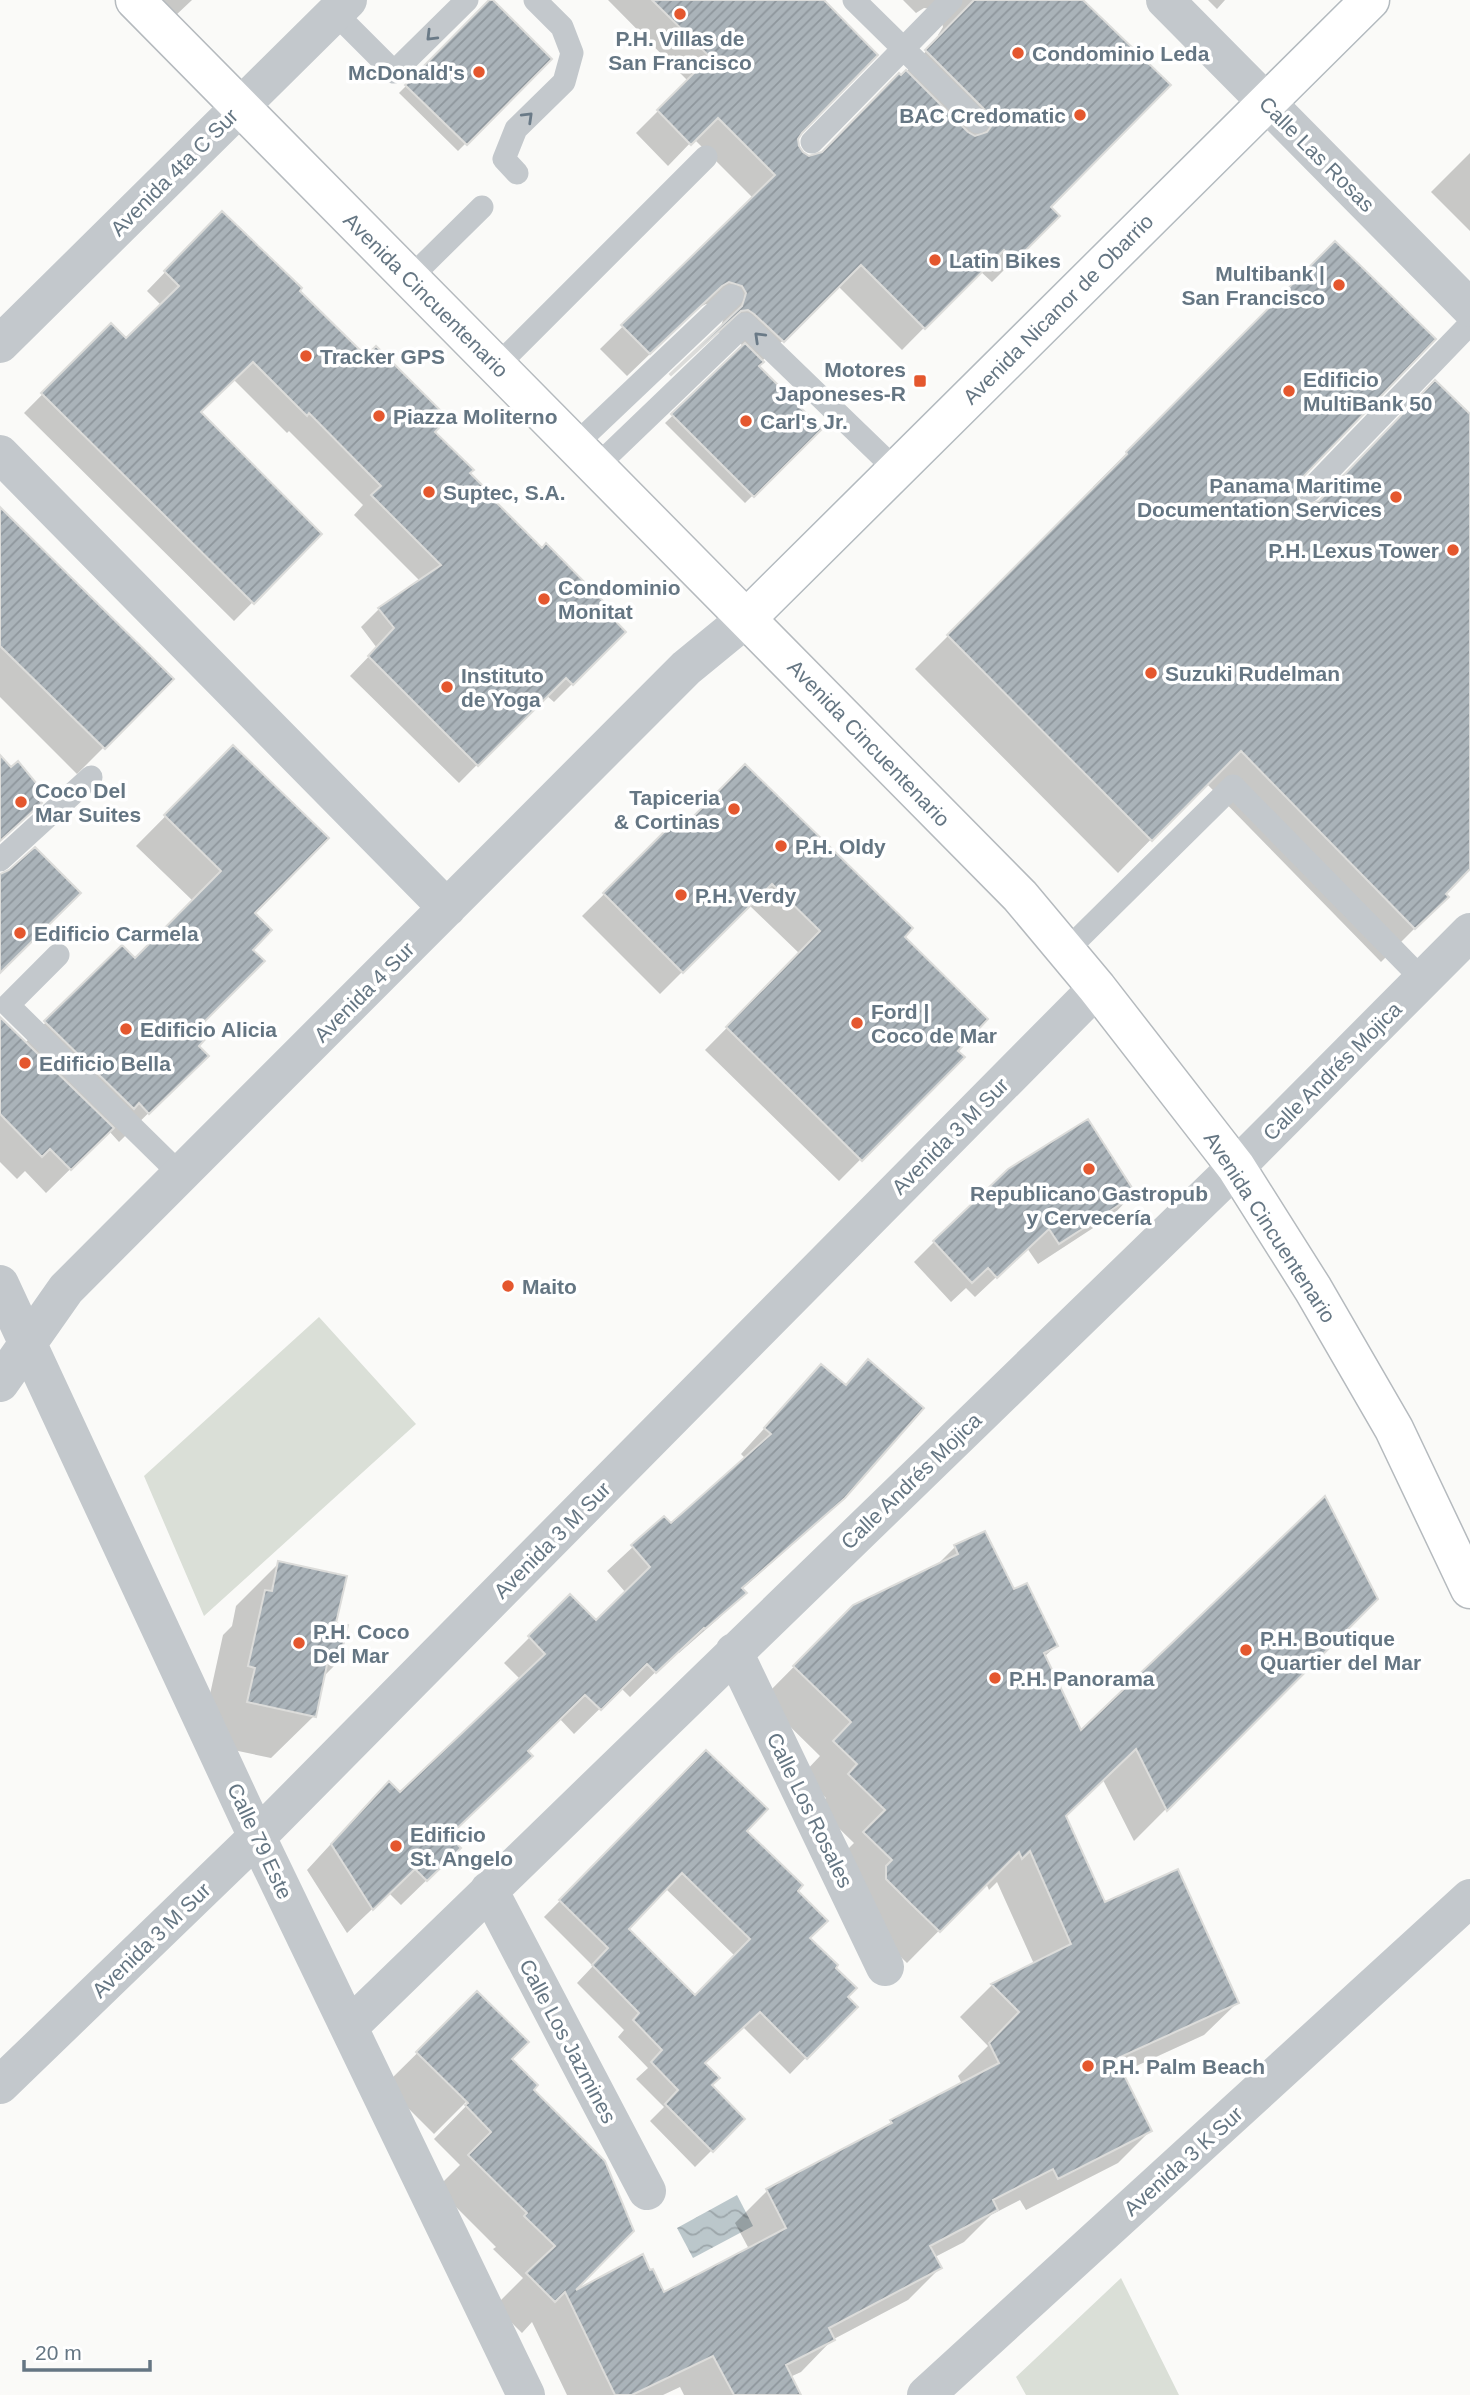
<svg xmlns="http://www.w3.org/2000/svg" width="1470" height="2395" font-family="Arial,sans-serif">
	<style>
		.green { fill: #dadfd7 }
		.water { fill: url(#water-waves) }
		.shadow { fill: #0003; fill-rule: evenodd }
		.building { fill: url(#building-hatch); stroke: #dcdcda; stroke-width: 2; fill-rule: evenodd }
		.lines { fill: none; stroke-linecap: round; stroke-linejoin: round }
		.secondary-casing { stroke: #b3babf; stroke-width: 41 }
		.primary-casing { stroke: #b5babe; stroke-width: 41 }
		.lane { stroke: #c3c8cc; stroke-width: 23 }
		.street { stroke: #c3c8cc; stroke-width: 38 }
		.secondary { stroke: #fff; stroke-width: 38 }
		.primary { stroke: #fff; stroke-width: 38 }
		.oneway { stroke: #6a7a87 }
		.poi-dot { fill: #e4572e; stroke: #fff; stroke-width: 2.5 }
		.labels { text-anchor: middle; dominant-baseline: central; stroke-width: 7; stroke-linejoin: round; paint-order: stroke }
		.poi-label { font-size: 21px; font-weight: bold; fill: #657683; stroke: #fff; text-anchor: start }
		.street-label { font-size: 21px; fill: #657683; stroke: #fff }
	</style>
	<defs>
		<pattern id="water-waves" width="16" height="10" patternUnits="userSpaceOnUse" patternTransform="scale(1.75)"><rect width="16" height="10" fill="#bbc7cb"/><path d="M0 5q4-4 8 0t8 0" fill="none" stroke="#9ca6aa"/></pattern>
		<pattern id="building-hatch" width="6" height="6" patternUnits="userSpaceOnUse" patternTransform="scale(1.75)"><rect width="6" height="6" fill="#aab3b9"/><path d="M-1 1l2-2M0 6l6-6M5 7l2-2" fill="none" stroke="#8e969c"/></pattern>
	</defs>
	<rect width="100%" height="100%" fill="#fafaf8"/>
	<path class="green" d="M319 1317 416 1424 204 1616 144 1476Z
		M1121 2278 1179 2395H1026L1016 2377Z"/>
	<path class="water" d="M737 2195 753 2226 693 2258 677 2228Z"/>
	<path class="shadow" d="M124 0H192L157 33Z
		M608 0H821L797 145 802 154 815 157 822 154 901 77 940 37 938 35 943 27 939 13 932 9 924 8 916 13 903 0H1080L1049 207 1058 216 992 282 980 271 902 350 838 286 757 366 820 429 745 503 665 423 744 347 732 336 725 332 717 333 720 329 724 317 719 308 706 304 698 308 627 376 600 349 753 198 694 139 668 166 636 133 688 81Z
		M1208 0H1225L1217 9Z
		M491 1 550 59 458 151 399 93Z
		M1470 153V231L1431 192Z
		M222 213 433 432 483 491 624 632 554 702 546 695 459 783 350 676 377 648 361 627 379 609 420 581 354 515 363 505 289 431 287 433 233 379 199 412 320 534 234 621 24 413 111 325 126 340 161 305 147 291Z
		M1335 243 1297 480 1293 488 1297 502 1306 507 1318 503 1470 416V867L1443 894 1446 897 1381 962 1206 783 1118 873 915 669 1095 489 1093 487Z
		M0 509 172 679 77 774 0 697Z
		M233 748 252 913 250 950 199 1025 196 1046 177 1085 119 1142 109 1131 46 1193 25 1171 17 1179 0 1162V1019L25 1043 122 947 135 960 193 901 136 846Z
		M679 820 686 826 903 937 955 1051 962 1057 839 1181 705 1050 800 954 749 905 660 994 582 916Z
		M1133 1194 1113 1215 1038 1264 1027 1248 975 1297 966 1288 951 1302 914 1262 934 1242Z
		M868 1362 843 1497 817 1523 741 1590 744 1593 719 1618 679 1653 677 1651 630 1697 621 1688 574 1734 559 1718 525 1751 448 1837 434 1873 401 1905 389 1893 347 1933 307 1870 364 1808 389 1783 400 1794 521 1680 504 1663 570 1597 596 1622 626 1593 607 1571 664 1518 670 1526 746 1459 741 1454 821 1366 844 1386Z
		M955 1547 1013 1592 1056 1646 1044 1657 1081 1733 1376 1598 1134 1841 1103 1780 1064 1817 1104 1904 1237 2003 1204 2035 1121 2073 1150 2131 1118 2163 1026 2210 1020 2200 991 2215 964 2242 935 2257 940 2268 908 2300 832 2340 801 2372 790 2377 799 2395H684L680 2387 663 2395H567L532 2322 522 2333 495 2306 523 2278 493 2249 496 2247 437 2188 460 2165 434 2139 472 2100 470 2098 434 2134 385 2085 477 1994 510 2059 531 2090 568 2295H663L749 2249 735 2223 767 2191 882 2130 891 2122 962 2084 958 2076 988 2046 960 2017 992 1985 1034 1964 997 1882 989 1890 986 1883 907 1963 855 1912 832 1865 854 1843 817 1807 826 1798 802 1775 820 1756 762 1699 854 1606 935 1567Z
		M279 1563 334 1624 338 1662 323 1677 314 1716 271 1758 205 1744 207 1708 223 1635 232 1626 236 1606Z
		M706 1753 745 1831 796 1891 808 1938 833 1968 845 1997 855 2007 790 2074 743 2027 703 2064 710 2085 743 2119 695 2167 650 2121 664 2107 636 2079 648 2068 618 2037 624 2030 577 1983 593 1966 544 1917ZM665 1888 735 1956 695 1998 626 1929Z"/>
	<path class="building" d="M489 0H493L552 59 467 145 405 85Z
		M652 0H824L878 55 802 133 798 139 799 146 803 152 809 156 822 152 899 73 901 75 906 70 968 132 975 136 987 132 992 125 988 113 925 50 974 0H1083L1171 85 1051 207 1060 216 1015 261 1004 250 925 329 861 265 784 342 754 314 748 310 741 311 671 375 670 374 742 306 746 293 742 286 729 282 722 286 650 354 621 325 775 175 718 118 691 145 657 110 710 57Z
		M222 211 302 288 300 291 366 356 376 346 448 418 435 432 474 470 470 473 486 489 485 491 542 548 546 543 608 606 605 610 626 632 573 685 566 678 478 766 368 656 394 628 378 608 441 565 371 495 381 486 309 413 307 416 253 362 201 412 322 534 254 604 41 393 111 323 126 338 179 286 164 271Z
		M1335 241 1436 339 1299 481 1295 488 1299 501 1306 505 1319 501 1435 380 1470 414V869L1446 894 1449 897 1415 929 1241 751 1152 841 947 635 1127 454 1126 452Z
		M745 343 764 362 759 366 822 429 754 497 671 414Z
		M0 507 174 679 105 749 0 646Z
		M233 745 329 838 255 913 272 930 253 950 265 961 201 1025 210 1034 199 1046 209 1056 149 1114 139 1103 134 1109 44 1021 122 945 135 958 221 871 164 815Z
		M0 755 11 767 18 761 41 789 35 795 42 803 0 841Z
		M745 764 913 928 905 937 988 1019 958 1051 965 1057 862 1161 726 1027 820 931 772 884 683 973 603 893 679 817 686 824Z
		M35 847 81 893 0 973V874L9 870Z
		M0 1017 114 1128 71 1170 50 1149 42 1157 0 1114Z
		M1088 1119 1136 1194 1059 1244 1049 1229 997 1278 988 1268 972 1283 933 1241 1008 1169Z
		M868 1359 924 1408 845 1498 742 1588 747 1593 705 1629 704 1628 656 1673 647 1664 601 1710 585 1695 528 1751 533 1756 449 1836 461 1848 427 1881 415 1869 373 1910 331 1844 389 1781 400 1792 545 1654 528 1636 570 1594 596 1620 650 1567 631 1545 664 1516 671 1523 771 1434 764 1428 821 1364 846 1385Z
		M1325 1496 1378 1599 1167 1811 1136 1749 1066 1816 1105 1902 1178 1869 1239 2003 1116 2059 1152 2131 1058 2179 1053 2169 993 2200 998 2210 930 2246 942 2268 829 2328 835 2340 786 2365 801 2395H734L713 2356 632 2395H615L565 2292 555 2302 526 2273 555 2246 524 2216 527 2213 468 2155 491 2132 465 2105 468 2103 416 2052 477 1991 529 2042 512 2059 538 2085 534 2090 605 2161 634 2231 576 2290 643 2254 650 2270 653 2269 664 2292 786 2228 766 2189 892 2123 890 2120 999 2063 989 2043 1019 2012 991 1984 1071 1944 1030 1851 1022 1859 1019 1852 940 1932 911 1904 886 1879V1866L892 1860 863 1832 885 1810 848 1774 857 1764 833 1741 851 1722 793 1666 853 1605 958 1554 954 1545 985 1531 1014 1589 1027 1583 1058 1646 1044 1653 1081 1730Z
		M278 1561 347 1576 336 1623 348 1625 339 1663 328 1660 316 1717 247 1702 255 1668 248 1666 265 1590 272 1591Z
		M706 1750 768 1809 747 1831 803 1885 798 1891 828 1921 810 1938 838 1965 836 1968 857 1988 848 1997 858 2007 807 2059 760 2012 705 2063 720 2078 712 2085 745 2119 713 2152 665 2104 678 2090 651 2062 662 2050 633 2020 639 2013 592 1965 608 1948 559 1900ZM682 1873 750 1939 695 1995 629 1929Z"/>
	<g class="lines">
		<defs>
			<path id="secondary" d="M747 618 1370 0"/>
			<path id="primary" d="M135 0 1020 896 1097 988 1236 1167 1313 1289 1394 1429 1470 1589"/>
		</defs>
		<use href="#secondary" class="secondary-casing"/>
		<use href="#primary" class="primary-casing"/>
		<path class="lane" d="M854 0 978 122
			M335 13 394 72 467 0
			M812 142 951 0
			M517 173 504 159 516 129 564 82 572 53 562 27 535 0
			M410 278 482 207
			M497 366 706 157
			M575 445 732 296
			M596 467 745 324 896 470
			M1309 491 1470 324
			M0 860 91 777
			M1066 951 1233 786 1422 979
			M58 955 8 1005 181 1175"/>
		<path class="street" d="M1165 0 1470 308
			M0 344 348 0
			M0 454 447 908
			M0 1284 257 1837 526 2395
			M0 1383 66 1289 686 668 747 618
			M734 1652 885 1967
			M489 1890 647 2191
			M349 2027 1236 1167 1470 932
			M0 2085 257 1837 1097 988
			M926 2395 1470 1898"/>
		<use href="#secondary" class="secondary"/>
		<use href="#primary" class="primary"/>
	</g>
	<defs><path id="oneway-chevron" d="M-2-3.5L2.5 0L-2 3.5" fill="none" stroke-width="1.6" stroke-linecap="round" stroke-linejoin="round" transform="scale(1.75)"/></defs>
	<g class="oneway">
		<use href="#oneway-chevron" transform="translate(431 36) rotate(135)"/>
		<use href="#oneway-chevron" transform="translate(528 117) rotate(-44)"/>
		<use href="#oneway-chevron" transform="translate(759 337) rotate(-136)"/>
	</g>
	<g class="poi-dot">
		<circle cx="680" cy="14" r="7"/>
		<circle cx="1018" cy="53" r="7"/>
		<circle cx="479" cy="72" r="7"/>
		<circle cx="1080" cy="115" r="7"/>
		<circle cx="935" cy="260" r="7"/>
		<circle cx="1339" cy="285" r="7"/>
		<circle cx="306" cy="356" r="7"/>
		<rect x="913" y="374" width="14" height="14" rx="3.5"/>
		<circle cx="1289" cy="391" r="7"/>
		<circle cx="379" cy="416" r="7"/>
		<circle cx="746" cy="421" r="7"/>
		<circle cx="429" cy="492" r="7"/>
		<circle cx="1396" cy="497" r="7"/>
		<circle cx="1453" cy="550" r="7"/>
		<circle cx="544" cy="599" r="7"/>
		<circle cx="1151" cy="673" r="7"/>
		<circle cx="447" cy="687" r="7"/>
		<circle cx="21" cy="802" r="7"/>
		<circle cx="734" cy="809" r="7"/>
		<circle cx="781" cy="846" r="7"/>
		<circle cx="681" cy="895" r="7"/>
		<circle cx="20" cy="933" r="7"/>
		<circle cx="857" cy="1023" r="7"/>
		<circle cx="126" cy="1029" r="7"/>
		<circle cx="25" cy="1063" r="7"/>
		<circle cx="1089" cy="1169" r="7"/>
		<circle cx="508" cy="1286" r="7"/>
		<circle cx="299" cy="1643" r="7"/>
		<circle cx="1246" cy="1650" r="7"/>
		<circle cx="995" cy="1678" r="7"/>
		<circle cx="396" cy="1846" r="7"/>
		<circle cx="1088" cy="2066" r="7"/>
	</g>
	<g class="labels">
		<g class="poi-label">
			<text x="680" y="38" text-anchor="middle">P.H. Villas de<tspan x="680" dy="24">San Francisco</tspan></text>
			<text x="1032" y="53">Condominio Leda</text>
			<text x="465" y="72" text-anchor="end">McDonald's</text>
			<text x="1066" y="115" text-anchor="end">BAC Credomatic</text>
			<text x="949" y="260">Latin Bikes</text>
			<text x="1325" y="273" text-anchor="end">Multibank |<tspan x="1325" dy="24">San Francisco</tspan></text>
			<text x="320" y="356">Tracker GPS</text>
			<text x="906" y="369" text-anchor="end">Motores<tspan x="906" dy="24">Japoneses-R</tspan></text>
			<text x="1303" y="379">Edificio<tspan x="1303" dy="24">MultiBank 50</tspan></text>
			<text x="393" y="416">Piazza Moliterno</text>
			<text x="760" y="421">Carl's Jr.</text>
			<text x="1382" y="485" text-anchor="end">Panama Maritime<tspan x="1382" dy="24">Documentation Services</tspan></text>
			<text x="443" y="492">Suptec, S.A.</text>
			<text x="1439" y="550" text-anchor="end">P.H. Lexus Tower</text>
			<text x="558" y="587">Condominio<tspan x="558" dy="24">Monitat</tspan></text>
			<text x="1165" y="673">Suzuki Rudelman</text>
			<text x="461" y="675">Instituto<tspan x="461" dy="24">de Yoga</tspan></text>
			<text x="35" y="790">Coco Del<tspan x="35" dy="24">Mar Suites</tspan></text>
			<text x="720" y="797" text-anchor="end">Tapiceria<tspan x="720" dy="24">&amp; Cortinas</tspan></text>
			<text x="795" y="846">P.H. Oldy</text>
			<text x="695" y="895">P.H. Verdy</text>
			<text x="34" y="933">Edificio Carmela</text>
			<text x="871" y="1011">Ford |<tspan x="871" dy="24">Coco de Mar</tspan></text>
			<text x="140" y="1029">Edificio Alicia</text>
			<text x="39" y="1063">Edificio Bella</text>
			<text x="1089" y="1193" text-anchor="middle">Republicano Gastropub<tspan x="1089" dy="24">y Cervecería</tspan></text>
			<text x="522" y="1286">Maito</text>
			<text x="313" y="1631">P.H. Coco<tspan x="313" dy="24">Del Mar</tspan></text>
			<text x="1260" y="1638">P.H. Boutique<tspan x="1260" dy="24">Quartier del Mar</tspan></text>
			<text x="1009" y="1678">P.H. Panorama</text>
			<text x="410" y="1834">Edificio<tspan x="410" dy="24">St. Angelo</tspan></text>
			<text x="1102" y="2066">P.H. Palm Beach</text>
		</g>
		<g class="street-label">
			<text transform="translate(1317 154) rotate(45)">Calle Las Rosas</text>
			<text transform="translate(174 172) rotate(-45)">Avenida 4ta C Sur</text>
			<text transform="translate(426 295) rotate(45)">Avenida Cincuentenario</text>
			<text transform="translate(1058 309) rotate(-45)">Avenida Nicanor de Obarrio</text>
			<text transform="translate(869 743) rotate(46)">Avenida Cincuentenario</text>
			<text transform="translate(364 992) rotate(-45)">Avenida 4 Sur</text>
			<text transform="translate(1332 1071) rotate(-45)">Calle Andrés Mojica</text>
			<text transform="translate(950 1136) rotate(-45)">Avenida 3 M Sur</text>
			<text transform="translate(1270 1227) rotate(57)">Avenida Cincuentenario</text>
			<text transform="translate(911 1481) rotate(-44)">Calle Andrés Mojica</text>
			<text transform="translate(552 1540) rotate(-45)">Avenida 3 M Sur</text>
			<text transform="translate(810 1810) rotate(64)">Calle Los Rosales</text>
			<text transform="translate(260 1841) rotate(65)">Calle 79 Este</text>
			<text transform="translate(151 1940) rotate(-44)">Avenida 3 M Sur</text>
			<text transform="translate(568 2041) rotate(62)">Calle Los Jazmines</text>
			<text transform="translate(1183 2161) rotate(-42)">Avenida 3 K Sur</text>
		</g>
	</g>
	<path d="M24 2360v10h126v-10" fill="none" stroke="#657683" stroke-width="3.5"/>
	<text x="35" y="2360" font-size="21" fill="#657683" stroke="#ffffff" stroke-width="5" paint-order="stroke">20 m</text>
</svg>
